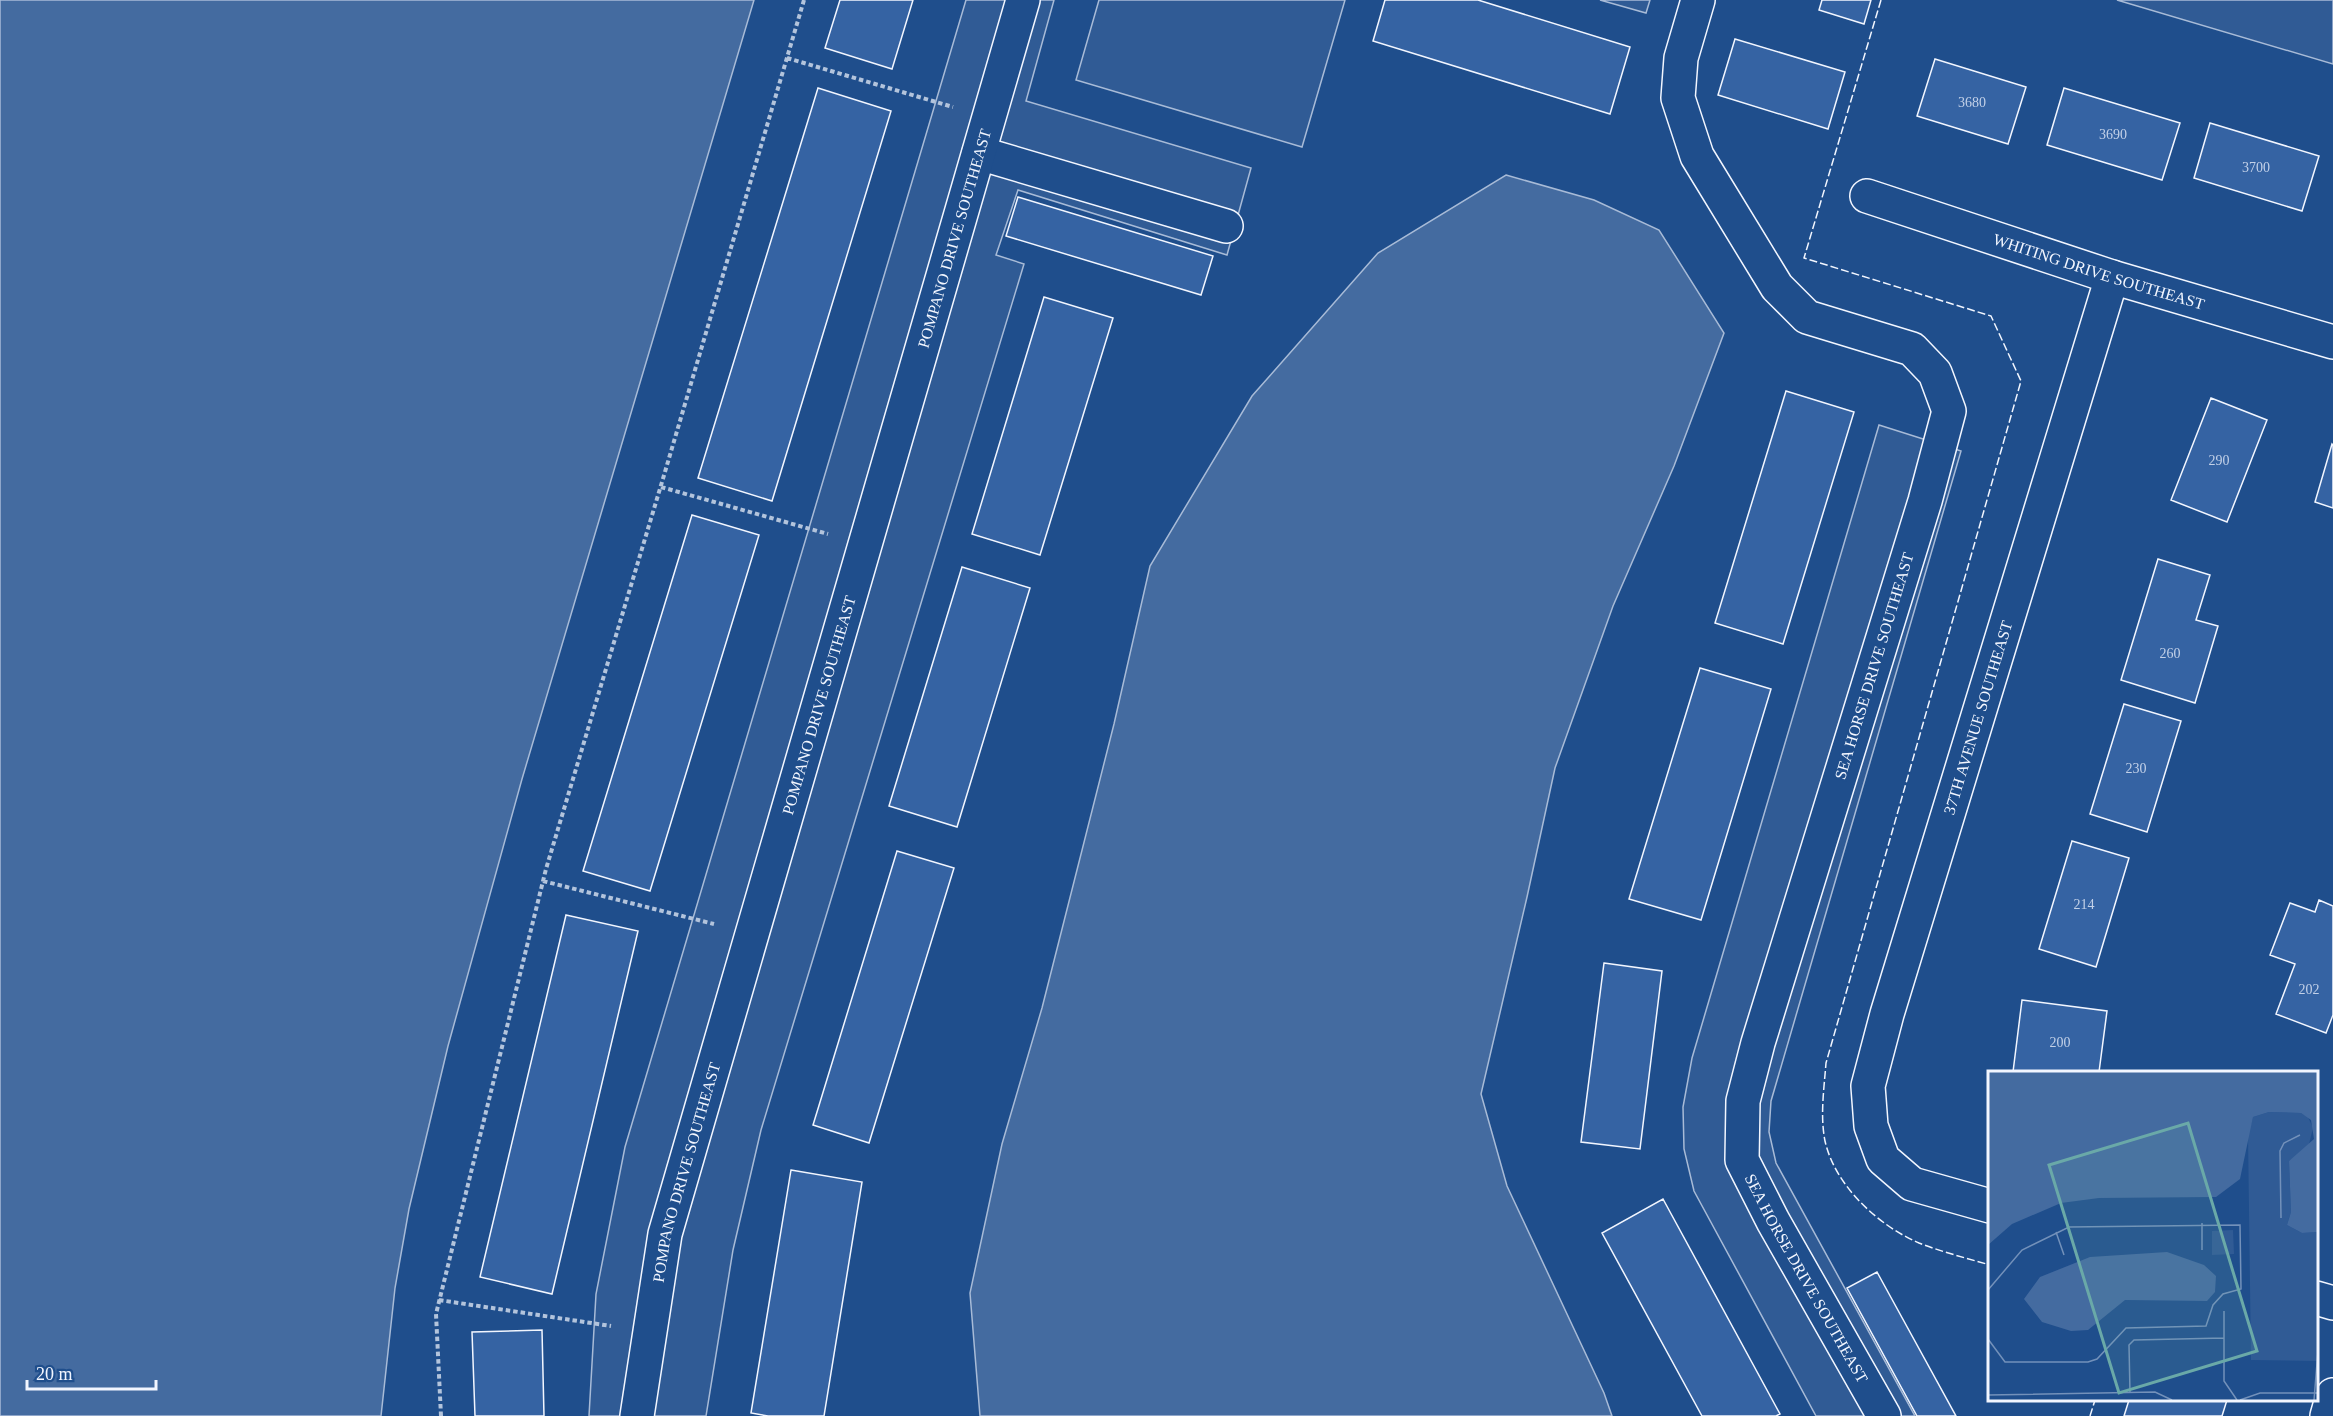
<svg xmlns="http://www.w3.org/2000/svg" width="2333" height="1416" font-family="Georgia,serif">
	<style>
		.built { fill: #305b95; stroke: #a8bbd7; stroke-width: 1.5 }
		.water { fill: #446ba0; stroke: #a8bbd7; stroke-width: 1.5 }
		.building { fill: #3563a3; stroke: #f2f6ff; stroke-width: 1.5 }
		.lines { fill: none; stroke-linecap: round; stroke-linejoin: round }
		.minor-casing { stroke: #f2f6ff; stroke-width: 36 }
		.path { stroke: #b3c4dc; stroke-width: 4; stroke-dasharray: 4.5 3; stroke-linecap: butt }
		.minor { stroke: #1f4e8c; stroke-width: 33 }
		.fence { stroke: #f2f6ff; stroke-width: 1.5; stroke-dasharray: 8 3; stroke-linecap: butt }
		.labels { text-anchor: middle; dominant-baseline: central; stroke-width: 4.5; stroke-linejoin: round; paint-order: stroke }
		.number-label { font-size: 14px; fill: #c3d1e8 }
		.street-label { font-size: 16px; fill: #f2f6ff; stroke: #1f4e8c }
		.inset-road { fill: none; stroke: #7391ba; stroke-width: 1.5 }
		.view { fill: #6aa9a8; fill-opacity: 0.15; stroke: #6aa9a8; stroke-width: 3 }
		.inset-edge { fill: none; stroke: #f2f6ff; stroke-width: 3 }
	</style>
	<rect width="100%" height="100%" fill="#1f4e8c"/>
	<path class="built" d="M966 0H1054L1026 101 1251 168 1227 255 1018 190 996 255 1024 264 761 1130 733 1250 706 1416H589L596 1294 625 1147Z
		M1099 0H1345L1302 147 1076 80Z
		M1600 0H1650L1646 13Z
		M2117 0H2333V64Z
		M1879 425 1961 451 1771 1101 1769 1132 1776 1163 1915 1416H1816L1694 1191 1684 1149 1683 1107 1692 1058Z"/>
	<path class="water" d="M0 0H754L522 779 448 1046 409 1209 395 1288 381 1416H0Z
		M1506 175 1594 200 1659 230 1724 333 1674 466 1613 606 1555 768 1527 897 1481 1094 1507 1186 1604 1393 1612 1416H980L970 1293 1002 1144 1042 1008 1114 724 1150 566 1252 396 1378 253Z"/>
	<path class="building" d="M840 0H913L892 69 825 48Z
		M1385 0H1478L1630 47 1610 114 1373 41Z
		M1822 0H1871L1864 24 1819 10Z
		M1735 39 1845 72 1828 129 1718 95Z
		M1935 59 2026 87 2008 144 1917 116Z
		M818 88 891 111 772 501 698 478Z
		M2064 88 2180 123 2162 180 2047 145Z
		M2210 123 2319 156 2302 211 2194 178Z
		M1018 197 1213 256 1201 295 1006 236Z
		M1044 297 1113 318 1040 555 972 534Z
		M1786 391 1854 412 1783 644 1715 623Z
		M2211 398 2267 420 2227 522 2171 500Z
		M2332 444 2333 445V508L2315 502Z
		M692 515 759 535 650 891 583 871Z
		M2158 559 2210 575 2196 620 2218 626 2195 703 2121 680Z
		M962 567 1030 588 957 827 889 806Z
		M1700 668 1771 689 1701 920 1629 899Z
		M2124 704 2181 721 2147 832 2090 814Z
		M2072 841 2129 858 2096 967 2039 949Z
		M897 851 954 868 869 1143 813 1125Z
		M2319 900 2333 906V1015L2326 1033 2276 1014 2295 964 2270 955 2290 903 2315 912Z
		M566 915 638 931 552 1294 480 1277Z
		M1604 963 1662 971 1640 1149 1581 1142Z
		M2022 1000 2107 1011 2099 1072H2013Z
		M791 1170 862 1182 824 1416H768L751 1413Z
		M1663 1199 1780 1414 1776 1416H1702L1602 1233Z
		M1877 1272 1956 1416H1917L1847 1288Z
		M542 1330 544 1416H475L472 1332Z
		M2129 1400H2227L2222 1416H2124Z"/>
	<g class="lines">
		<defs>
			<g id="minor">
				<path id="s1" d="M1698 0 1681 58 1678 98 1697 156 1777 287 1807 317 1912 349 1935 373 1949 411 1925 501 1758 1043 1743 1101 1742 1160 1773 1221 1884 1416"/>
				<path d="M979 153 1226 226"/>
				<path id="s2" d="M1867 196 2112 277 2333 342"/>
				<path id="s3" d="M1990 1206 1912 1184 1883 1159 1871 1126 1868 1086 1887 1014 2112 277"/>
				<path d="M2316 1298 2333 1303"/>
				<path id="s4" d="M637 1416 665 1234 1023 0"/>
				<path d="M2327 1416 2333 1395"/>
			</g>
		</defs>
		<use href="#minor" class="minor-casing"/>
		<path class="path" d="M787 58 953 107
			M661 487 828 534
			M543 881 714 924
			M439 1300 611 1326
			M441 1416 436 1314 546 869 662 482 804 0"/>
		<use href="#minor" class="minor"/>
		<path class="fence" d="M1881 0 1804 258 1991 316 2021 381 1826 1063C1824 1089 1820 1116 1825 1141 1835 1186 1879 1226 1919 1243 1942 1252 1966 1258 1990 1265
			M2090 1416 2095 1400"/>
	</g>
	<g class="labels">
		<g class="number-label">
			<text x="1972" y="102">3680</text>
			<text x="2113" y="134">3690</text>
			<text x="2256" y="167">3700</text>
			<text x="2219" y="460">290</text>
			<text x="2170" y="653">260</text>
			<text x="2136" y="768">230</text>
			<text x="2084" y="904">214</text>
			<text x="2309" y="989">202</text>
			<text x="2060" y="1042">200</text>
		</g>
		<g class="street-label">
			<text stroke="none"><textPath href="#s4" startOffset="1221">POMPANO DRIVE SOUTHEAST</textPath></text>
			<text stroke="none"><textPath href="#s2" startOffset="244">WHITING DRIVE SOUTHEAST</textPath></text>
			<text transform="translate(1874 666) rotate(-73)">SEA HORSE DRIVE SOUTHEAST</text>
			<text stroke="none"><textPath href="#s4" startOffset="735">POMPANO DRIVE SOUTHEAST</textPath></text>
			<text stroke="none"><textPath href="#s3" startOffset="579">37TH AVENUE SOUTHEAST</textPath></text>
			<text stroke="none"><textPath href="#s4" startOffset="249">POMPANO DRIVE SOUTHEAST</textPath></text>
			<text stroke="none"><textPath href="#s1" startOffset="1455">SEA HORSE DRIVE SOUTHEAST</textPath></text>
		</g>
	</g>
	<g transform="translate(1988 1071)">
		<rect width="330" height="330" fill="#1f4e8c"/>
		<path d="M281 41 313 42 320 46 325 57 320 77 301 90 303 141 299 154 314 162 330 161V290L263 289 260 64 265 46ZM245 159 246 183 224 184V160Z" fill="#305b95"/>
		<path d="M0 1H330V161L314 162 299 154 303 141 301 90 326 68 323 49 313 42 281 41 265 46 252 108 228 126 111 127 73 132 24 153 0 174ZM179 181 216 194 228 205 227 221 219 230 137 229 100 259 83 260 54 251 36 228 52 206 102 186Z" fill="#446ba0"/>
		<path class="inset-road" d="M293 147 292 80 296 72 312 64M214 152V179M68 161 76 184M0 219 34 179 81 156 252 154 253 218 235 223 225 234 218 255 138 257 109 288 100 291H17L0 268M236 240V310L249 329M142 322 141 274 146 269 236 267M0 324 167 321 184 329M252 329 272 322H330M326 329 330 280"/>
		<path class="view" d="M200 52 269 280 131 322 61 94Z"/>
		<rect width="330" height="330" class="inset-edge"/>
	</g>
	<path d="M27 1380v9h129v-9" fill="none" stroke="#f2f6ff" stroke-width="3"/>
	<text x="36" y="1380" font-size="18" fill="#f2f6ff" stroke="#1f4e8c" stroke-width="4.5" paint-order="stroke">20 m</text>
</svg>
